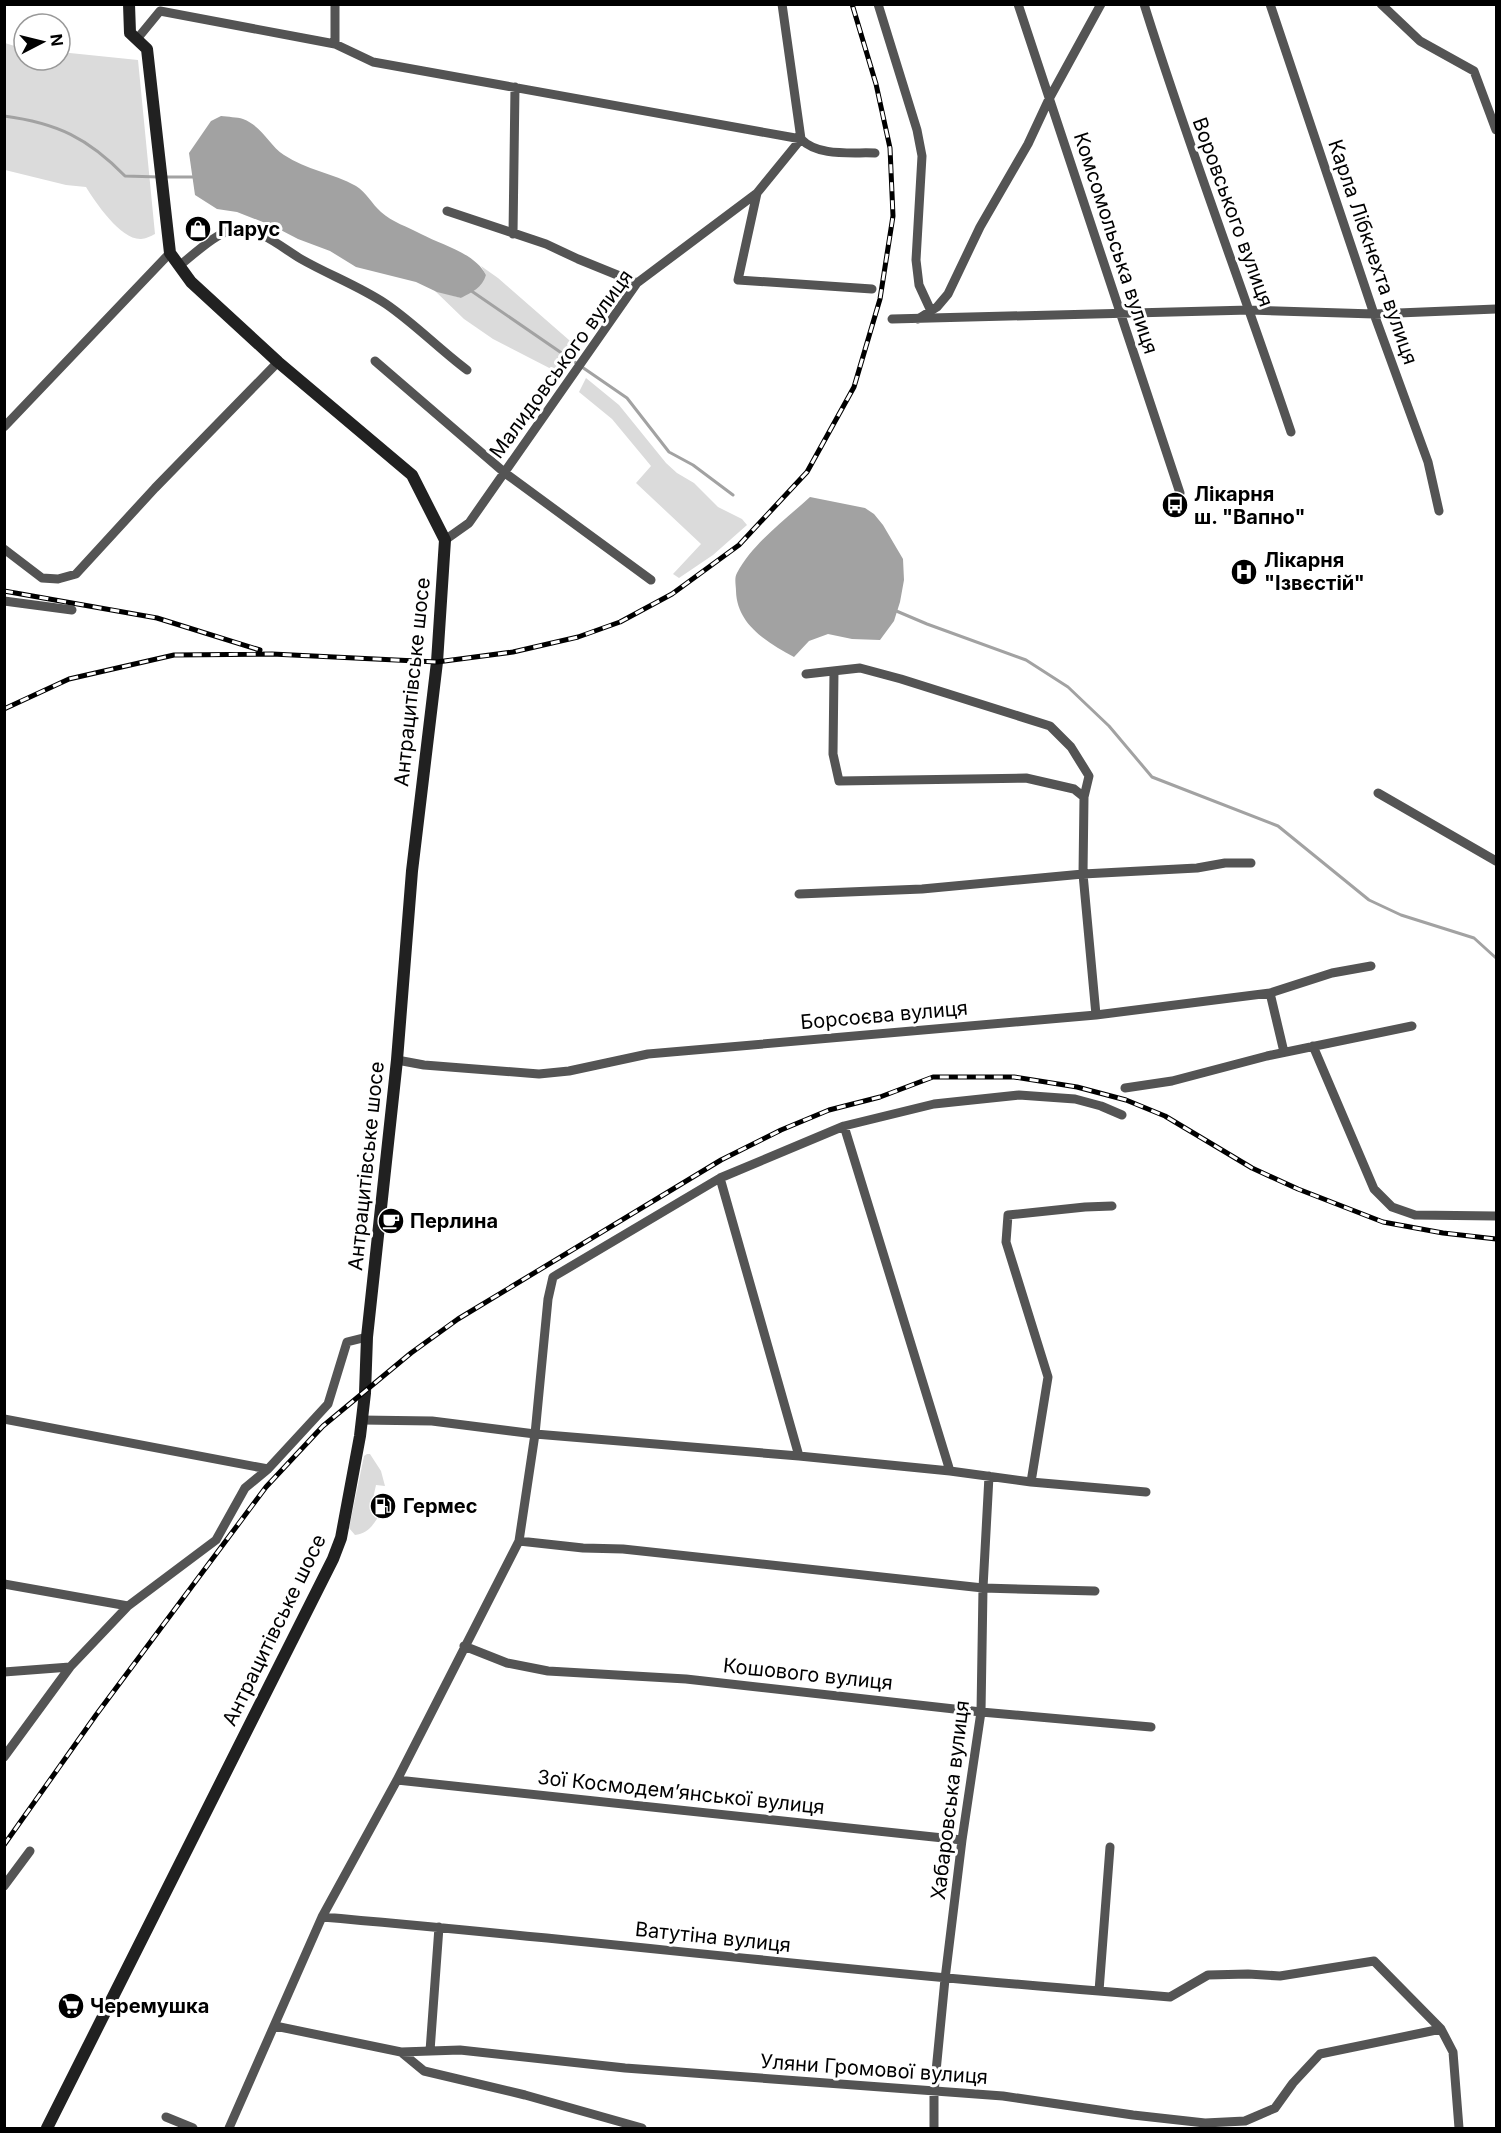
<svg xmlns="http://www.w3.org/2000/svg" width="1501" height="2133" font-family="Inter,sans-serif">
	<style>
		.green { fill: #dbdbdb }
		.water { fill: #a2a2a2 }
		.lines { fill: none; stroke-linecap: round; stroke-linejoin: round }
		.stream { stroke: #a2a2a2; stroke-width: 3 }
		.street { stroke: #545454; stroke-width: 9 }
		.secondary { stroke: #212121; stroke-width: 12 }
		.rail-casing { stroke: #000; stroke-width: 5 }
		.rail { stroke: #fff; stroke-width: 3; stroke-dasharray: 9; stroke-linecap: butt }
		.labels { text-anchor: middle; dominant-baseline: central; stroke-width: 6; stroke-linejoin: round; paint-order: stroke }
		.street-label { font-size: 20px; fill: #000; stroke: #fff }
		.poi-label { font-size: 20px; font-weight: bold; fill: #000; stroke: #fff; text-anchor: start }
	</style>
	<rect width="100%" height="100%" fill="#fff"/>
	<path class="green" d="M5 43 24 49V60H60V52L138 60 155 234C151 236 145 239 141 239 121 240 95 202 86 187L66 185 5 170Z
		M481 266 498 278 577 347 559 373 493 339 464 319 434 290 461 298 486 275Z
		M586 378 619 405 666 463 677 473 694 483 718 507 742 519 747 525 713 555 679 578 673 574 701 544 636 483 651 466 612 419 579 392Z
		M367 1454H370L381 1471 385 1486 376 1485 371 1508 381 1512C375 1523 368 1534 355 1535L349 1528 364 1456Z"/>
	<path class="water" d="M221 116C228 117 237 117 243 119 262 126 269 145 284 155 306 170 333 173 356 186 366 192 372 204 381 212 392 222 408 227 421 234 442 245 475 253 486 275 482 288 472 292 461 298L437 292 416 282 356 267 330 251 298 239 273 226 237 212 217 209 195 195 189 153 211 121Z
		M810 497 865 508 874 514 883 525 903 559 904 580 900 602 894 621 880 640 852 639 828 634 809 641 794 657C767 642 737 625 736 591 736 586 734 578 737 573 753 543 785 520 810 497Z"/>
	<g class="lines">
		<path class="stream" d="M4 116C57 123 88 138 125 176L159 177
			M165 177H195
			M470 290 627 398 669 452 693 465 733 495
			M894 610 927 624 1026 660 1068 687 1109 726 1152 777 1278 826 1369 900 1401 915 1474 938 1496 958"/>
		<path class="street" d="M335 4V44
			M878 4 917 130 922 156 916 260 919 285 931 311
			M1018 4 1180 493
			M1144 4C1189 148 1243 289 1291 432
			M1270 4 1374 314 1428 462 1439 511
			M1381 4 1420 41 1474 71 1496 130
			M137 39 160 11 335 44 373 62 801 139C818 157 852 152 875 153
			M757 193 738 280 872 289
			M447 211 546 244 578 259 637 283
			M513 234 515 87
			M179 266C193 255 219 230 236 229 260 228 281 247 301 259 329 275 359 286 386 304 415 324 439 349 467 370
			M892 319 1250 310 1374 314 1496 309
			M918 319 937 307 948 294 980 227 1028 144 1049 99 1101 4
			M375 361 505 473 651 580
			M4 427 170 253
			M445 540 469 523 637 283 757 193 801 139 782 4
			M4 549 42 578 58 579 76 574 155 488 278 362
			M4 601 72 610
			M834 671 833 754 839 781 1026 778 1074 789 1084 797 1083 874 1096 1015
			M806 674 860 668 901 679 1050 726 1071 747 1089 776 1084 797
			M1378 793 1496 861
			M799 894 922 889 1083 874 1197 868 1225 863H1251
			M1270 993 1284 1052
			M1313 1046 1374 1189 1392 1207 1415 1215 1496 1216
			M397 1060 424 1065 539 1074 569 1071 648 1054 1096 1015 1270 993 1332 973 1371 966
			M1125 1088 1172 1081 1267 1056 1412 1026
			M844 1126 950 1471
			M720 1178 799 1456
			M4 1419 268 1469
			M361 1420 432 1421 535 1434 799 1456 950 1471 1031 1482 1146 1492
			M1031 1482 1048 1377 1006 1242 1008 1215 1085 1207 1112 1206
			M519 1541 583 1548 623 1549 983 1588 1095 1591
			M4 1584 128 1606
			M464 1646 507 1663 548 1671 686 1679 981 1712 1151 1727
			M4 1672 70 1667 128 1606 216 1540 245 1488 268 1469 328 1404 347 1342 367 1337
			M4 1757 70 1667
			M397 1780 962 1840
			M1110 1847 1099 1991 1170 1997 1208 1975 1248 1974 1280 1976 1374 1961 1441 2029 1453 2052 1459 2128
			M4 1886 30 1851
			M322 1917C582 1939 840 1971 1099 1991
			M275 2026 401 2052 460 2050 625 2068 1003 2096 1133 2115 1205 2123 1245 2121 1275 2108 1293 2083 1320 2054 1441 2029
			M430 2051 439 1927
			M401 2052 424 2071 525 2095 642 2128
			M166 2117 193 2128
			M229 2128 322 1917 397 1780 519 1541 535 1434 548 1299 553 1277 720 1178 844 1126 934 1104 1019 1095 1075 1099 1101 1106 1122 1115
			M934 2128V2092L945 1979 962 1840 981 1712 983 1588 989 1476"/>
		<path class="secondary" d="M47 2128 333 1559 341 1538 360 1436 365 1393 367 1337 397 1060 412 871 437 662 445 540 412 475 278 362 191 282 170 253 147 49 130 33 129 4"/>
		<defs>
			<path id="rail" d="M4 591 157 618 260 650
				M4 709 69 679 174 655 272 654 437 662 513 652 578 637 620 622 672 594 739 545 807 472 854 387 880 299 893 216 890 148 876 84 852 4
				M4 1845 96 1715 266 1487 323 1426 411 1353 458 1319 721 1160 781 1130 829 1110 880 1097 933 1077H1014L1077 1087 1126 1100 1165 1116 1252 1168 1298 1189 1383 1222 1443 1233 1496 1239"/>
		</defs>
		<use href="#rail" class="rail-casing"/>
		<use href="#rail" class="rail"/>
	</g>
	<defs>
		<symbol id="shop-disc" viewBox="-11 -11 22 22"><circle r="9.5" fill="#000" stroke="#fff"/><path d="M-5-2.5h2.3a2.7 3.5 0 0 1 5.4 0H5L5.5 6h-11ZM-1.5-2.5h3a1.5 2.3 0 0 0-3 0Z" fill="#fff"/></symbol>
		<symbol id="bus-disc" viewBox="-11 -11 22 22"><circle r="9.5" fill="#000" stroke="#fff"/><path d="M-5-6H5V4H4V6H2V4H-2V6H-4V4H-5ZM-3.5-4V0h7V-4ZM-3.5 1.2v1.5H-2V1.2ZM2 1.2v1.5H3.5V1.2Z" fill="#fff"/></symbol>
		<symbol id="hospital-disc" viewBox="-11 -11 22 22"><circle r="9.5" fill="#000" stroke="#fff"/><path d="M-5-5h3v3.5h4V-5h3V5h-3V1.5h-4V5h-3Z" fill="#fff"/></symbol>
		<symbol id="cafe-disc" viewBox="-11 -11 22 22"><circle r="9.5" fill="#000" stroke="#fff"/><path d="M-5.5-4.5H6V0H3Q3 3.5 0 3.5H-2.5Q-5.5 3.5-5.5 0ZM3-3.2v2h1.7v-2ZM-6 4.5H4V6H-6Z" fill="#fff"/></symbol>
		<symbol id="fuel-disc" viewBox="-11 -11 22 22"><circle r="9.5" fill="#000" stroke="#fff"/><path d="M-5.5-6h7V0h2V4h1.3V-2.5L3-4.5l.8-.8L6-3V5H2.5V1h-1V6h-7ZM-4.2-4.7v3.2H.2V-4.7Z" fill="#fff"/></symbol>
		<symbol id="supermarket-disc" viewBox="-11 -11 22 22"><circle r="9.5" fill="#000" stroke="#fff"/><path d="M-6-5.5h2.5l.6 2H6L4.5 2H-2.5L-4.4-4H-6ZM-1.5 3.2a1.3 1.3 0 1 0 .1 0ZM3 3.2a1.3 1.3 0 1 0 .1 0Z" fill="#fff"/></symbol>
	</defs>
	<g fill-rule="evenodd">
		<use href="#shop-disc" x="183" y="214" width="30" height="30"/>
		<use href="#bus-disc" x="1160" y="490" width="30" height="30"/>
		<use href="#hospital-disc" x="1229" y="557" width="30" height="30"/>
		<use href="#cafe-disc" x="376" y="1206" width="30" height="30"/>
		<use href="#fuel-disc" x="368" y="1491" width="30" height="30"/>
		<use href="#supermarket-disc" x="56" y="1991" width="30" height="30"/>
	</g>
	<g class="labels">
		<g class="street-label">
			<text transform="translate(1233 212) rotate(70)">Воровського вулиця</text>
			<text transform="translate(1116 243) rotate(72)">Комсомольська вулиця</text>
			<text transform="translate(1373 252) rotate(71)">Карла Лібкнехта вулиця</text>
			<text transform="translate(561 364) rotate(-54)">Малидовського вулиця</text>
			<text transform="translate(412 682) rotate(-84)">Антрацитівське шосе</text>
			<text transform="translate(884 1015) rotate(-5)">Борсоєва вулиця</text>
			<text transform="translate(366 1166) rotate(-84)">Антрацитівське шосе</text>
			<text transform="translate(274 1630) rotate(-64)">Антрацитівське шосе</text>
			<text transform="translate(808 1674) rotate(6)">Кошового вулиця</text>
			<text transform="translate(681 1792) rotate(6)">Зої Космодем’янської вулиця</text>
			<text transform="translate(950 1800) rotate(-83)">Хабаровська вулиця</text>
			<text transform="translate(713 1937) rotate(6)">Ватутіна вулиця</text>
			<text transform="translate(874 2069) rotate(4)">Уляни Громової вулиця</text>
		</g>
		<g class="poi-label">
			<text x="218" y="229">Парус</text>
			<text x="1194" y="494">Лікарня<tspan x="1194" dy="23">ш. "Вапно"</tspan></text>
			<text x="1264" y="560">Лікарня<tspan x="1264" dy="23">"Ізвєстій"</tspan></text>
			<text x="410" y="1221">Перлина</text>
			<text x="403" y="1506">Гермес</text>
			<text x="90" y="2006">Черемушка</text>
		</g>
	</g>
	<rect width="1501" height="2133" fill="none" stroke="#000000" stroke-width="12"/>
	<g transform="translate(42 42) rotate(83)"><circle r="28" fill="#ffffff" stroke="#999999" stroke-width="1.5"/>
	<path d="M0-4.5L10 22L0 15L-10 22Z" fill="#000000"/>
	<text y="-9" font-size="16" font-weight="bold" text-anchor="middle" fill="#000000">N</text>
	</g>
</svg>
